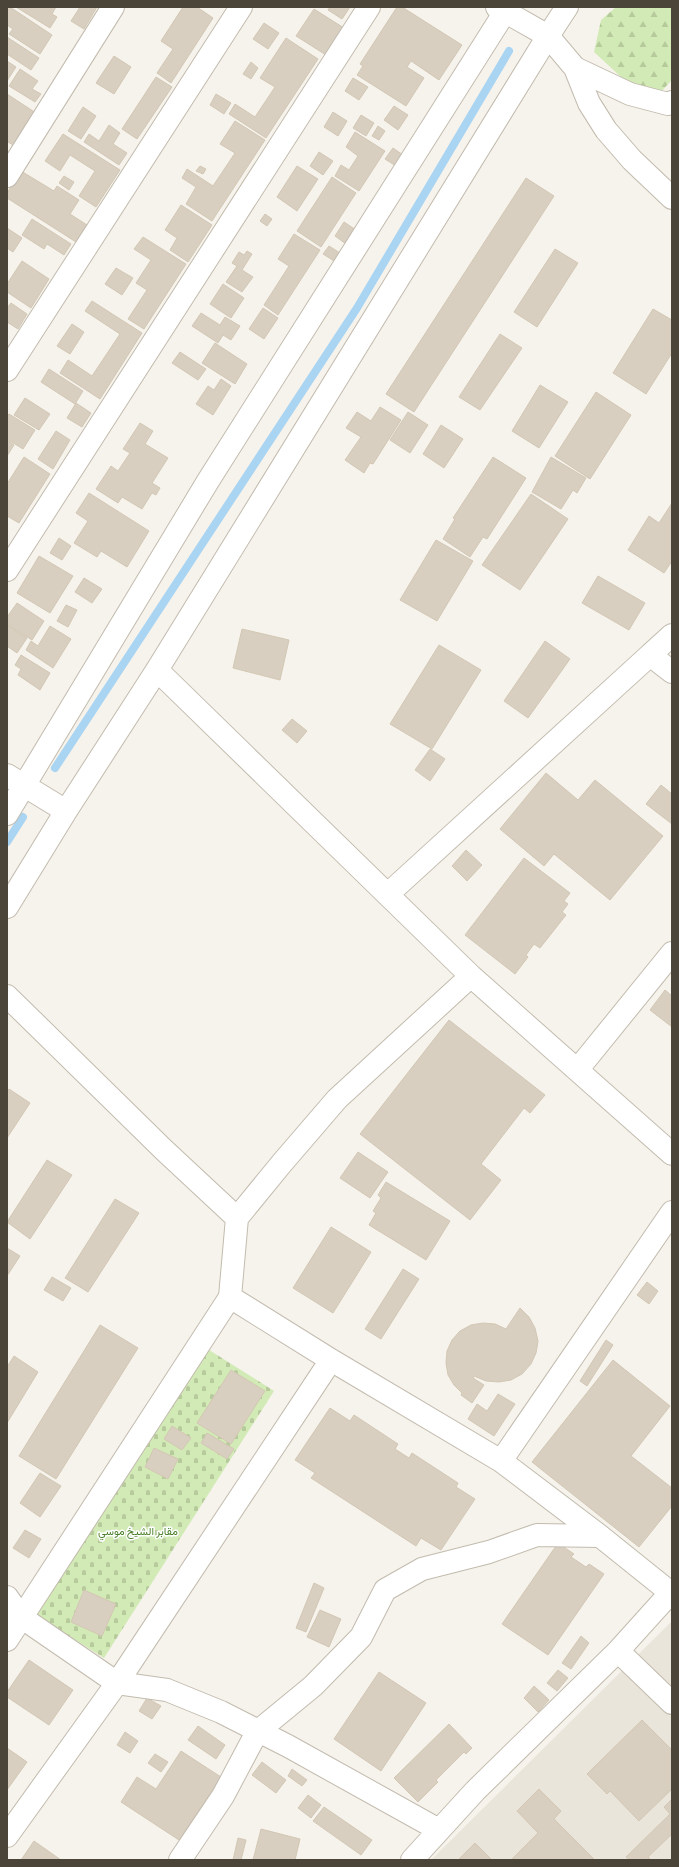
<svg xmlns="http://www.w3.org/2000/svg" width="679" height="1867" font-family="Barlow,Vazirmatn,sans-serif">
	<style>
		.residential { fill: #eae5da }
		.forest { fill: url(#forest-firs) }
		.cemetery { fill: url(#cemetery-stones) }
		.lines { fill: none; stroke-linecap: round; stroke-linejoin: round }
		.stream { stroke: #a9d4f2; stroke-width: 8 }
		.building { fill: #d8cfc1; stroke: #d3c7b4 }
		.minor-casing { stroke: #c2bbae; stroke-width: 24 }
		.minor { stroke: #fff; stroke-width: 22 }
		.labels { text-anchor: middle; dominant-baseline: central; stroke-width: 3; stroke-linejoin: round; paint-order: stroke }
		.park-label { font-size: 11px; fill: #4a7f2a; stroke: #fff }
	</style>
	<defs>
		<pattern id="forest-firs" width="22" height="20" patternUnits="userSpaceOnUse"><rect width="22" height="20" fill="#d2eab5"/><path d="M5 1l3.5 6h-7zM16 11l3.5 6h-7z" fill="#b6ca9c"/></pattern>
		<pattern id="cemetery-stones" width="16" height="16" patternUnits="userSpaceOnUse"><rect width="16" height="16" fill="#d2eab5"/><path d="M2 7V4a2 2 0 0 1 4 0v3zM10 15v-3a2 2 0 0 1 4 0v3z" fill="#b6ca9c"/></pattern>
	</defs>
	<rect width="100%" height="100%" fill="#f6f3ec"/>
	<path class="residential" d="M672 1621V1860H431Z"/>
	<path class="forest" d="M616 7H672V80L657 96 634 89 594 52 601 20Z"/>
	<path class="cemetery" d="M206 1348 274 1391 104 1658 36 1615Z"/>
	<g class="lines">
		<path class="stream" d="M55 768 357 308 509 51
			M7 842 23 817"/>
	</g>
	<path class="building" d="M10 7 52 35 40 54 9 34 13 29 7 25V11Z
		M16 7H56L52 14 57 17 50 28Z
		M80 7H97L84 29 71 21Z
		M183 7H197L213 18 171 83 157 73 173 49 161 41Z
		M330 7H350L342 19 328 10Z
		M397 7H402L462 45 439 80 411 61 407 67 424 78 406 106 357 75 363 66 360 64Z
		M314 9 344 28 326 55 296 36Z
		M264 23 279 33 268 49 253 39Z
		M7 37 39 58 31 70 7 54Z
		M286 38 318 59 266 138 229 114 235 104 255 117 275 87 260 78Z
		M114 56 131 67 114 94 96 83Z
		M7 61 16 67 7 81Z
		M251 62 258 68 251 79 243 74Z
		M20 69 38 81 32 89 41 94 35 102 9 86Z
		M156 77 172 87 137 139 122 129Z
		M353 78 368 87 359 100 345 91Z
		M7 94 36 113 15 146 8 142 7 143Z
		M216 94 231 103 224 114 210 105Z
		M394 106 408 115 398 130 384 120Z
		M83 107 96 116 81 139 68 131Z
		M333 112 347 121 338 136 324 127Z
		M361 115 374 123 366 136 353 128Z
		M235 121 265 140 212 221 186 204 196 187 182 178 187 169 213 186 235 153 220 144Z
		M109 125 120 133 113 144 127 153 119 165 84 142 89 134 99 141Z
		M378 126 385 131 379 140 372 136Z
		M355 132 385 151 359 191 335 176 341 165 349 170 358 156 346 147Z
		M63 134 120 170 96 207 79 196 95 171 70 155 60 171 45 161Z
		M393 148 403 155 396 166 385 159Z
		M319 152 333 161 323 175 310 166Z
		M200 166 206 169 203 174 196 171Z
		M297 166 318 179 297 211 277 197Z
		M21 171 54 191 57 186 79 200 70 214 87 225 76 242 7 198V193Z
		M64 176 74 182 69 190 59 183Z
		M332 177 356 193 321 247 297 231Z
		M526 178 554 196 414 412 386 394Z
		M181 205 212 225 188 262 170 250 177 238 165 230Z
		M265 214 272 219 267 226 260 221Z
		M32 219 71 244 64 255 47 244 44 249 22 235Z
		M344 222 356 230 346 244 335 236Z
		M7 228 22 238 13 252 7 248Z
		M294 234 320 250 278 315 264 305 289 266 278 259Z
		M143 237 186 264 144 329 128 319 147 290 136 283 151 260 134 249Z
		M329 246 340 253 334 261 323 254Z
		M555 249 578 263 537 327 514 312Z
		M247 251 252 254 242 270 253 277 242 292 226 282 237 266 232 263 239 252 244 255Z
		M22 261 49 279 31 308 7 292V284Z
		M116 268 133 278 122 295 105 284Z
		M223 284 244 298 231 318 210 304Z
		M92 301 142 333 100 399 60 373 68 360 92 376 120 334 85 311Z
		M11 303 27 314 18 329 7 322V308Z
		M263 308 278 318 264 339 249 329Z
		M653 309 672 320V353L646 394 613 373Z
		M201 313 220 325 225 317 240 326 231 340 223 335 218 343 192 326Z
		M72 324 84 332 70 354 57 346Z
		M500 334 522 348 480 410 459 397Z
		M215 343 247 364 235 384 202 363Z
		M180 352 206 369 198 380 172 363Z
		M49 369 83 391 75 404 41 382Z
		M221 379 231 386 213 415 196 404 208 386 214 390Z
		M540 385 568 402 539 448 512 431Z
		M596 392 631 415 590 479 555 456Z
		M25 398 50 414 39 430 14 415Z
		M76 403 91 413 82 427 67 418Z
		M380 407 401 420 373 464 370 463 364 473 345 460 361 437 346 428 357 412 371 421Z
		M408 412 428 425 410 453 390 440Z
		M9 414 35 430 23 449 7 439V417Z
		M140 423 153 431 145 444 168 458 152 483 160 488 156 495 152 493 142 509 122 497 118 503 96 489 111 466 118 471 130 453 123 449Z
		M441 425 463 439 444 468 423 454Z
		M56 431 70 440 53 469 38 459Z
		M7 440 14 445 7 456Z
		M24 457 50 474 19 523 7 516V484Z
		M493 457 526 478 487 539 483 537 470 557 443 539 455 519 453 518Z
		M551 457 586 478 577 493 573 490 561 509 532 492Z
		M89 493 149 531 127 567 101 551 97 557 74 543 88 521 76 513Z
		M531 494 568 519 520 590 482 565Z
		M672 503V561L664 573 628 550 649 516 659 523Z
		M59 538 71 546 62 560 50 553Z
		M436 540 473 561 437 621 400 600Z
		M39 556 73 576 50 613 17 593Z
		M598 576 645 603 629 630 582 603Z
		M84 578 102 589 92 603 75 592Z
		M17 603 44 621 32 640 7 624V617Z
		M66 605 77 610 68 627 57 621Z
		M7 625 27 638 17 653 7 646Z
		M50 626 71 639 53 668 26 650 31 641 38 646Z
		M242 629 289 640 280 680 233 668Z
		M545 641 570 659 528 718 504 701Z
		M439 645 481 670 432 749 390 724Z
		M21 655 50 673 40 690 18 675 21 669 15 665Z
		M292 719 307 731 297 743 282 730Z
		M430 749 445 759 430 781 415 770Z
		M546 773 578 800 595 780 663 836 610 900 554 854 544 866 500 829Z
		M661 785 672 794V824L646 804Z
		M466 850 482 865 467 881 452 866Z
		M524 858 570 893 564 901 568 904 562 912 566 915 540 948 534 944 526 955 528 957 515 974 465 935Z
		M665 990 672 996V1027L650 1010Z
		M449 1020 545 1095 530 1113 524 1108 481 1164 501 1180 470 1220 360 1134Z
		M9 1089 30 1103 7 1138V1092Z
		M358 1152 388 1172 370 1198 340 1178Z
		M47 1160 72 1175 30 1239 7 1222Z
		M386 1182 450 1221 426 1260 369 1225 376 1213 373 1211 381 1198 378 1195Z
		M115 1199 139 1213 88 1292 65 1278Z
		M331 1227 371 1252 333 1313 293 1288Z
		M7 1248 20 1256 7 1276Z
		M403 1269 419 1279 381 1339 365 1329Z
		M52 1277 71 1288 63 1301 44 1290Z
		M647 1282 658 1291 649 1304 637 1295Z
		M520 1308 529 1317 535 1328 538 1341 536 1353 531 1364 522 1374 511 1380 499 1382 486 1381 474 1376 473 1378 484 1385 472 1403 461 1395 462 1393 454 1385 448 1375 446 1363 447 1351 452 1340 460 1331 471 1325 483 1323 495 1324 506 1329Z
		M100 1325 138 1348 56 1479 19 1456Z
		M606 1340 613 1345 587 1386 580 1381Z
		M14 1356 38 1372 7 1423V1367Z
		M613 1360 670 1406 631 1456 672 1488V1506L639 1547 532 1462Z
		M231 1370 265 1391 231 1444 197 1423Z
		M498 1394 515 1404 494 1436 468 1419 477 1404 487 1411Z
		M330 1408 350 1421 354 1415 398 1444 395 1449 409 1458 412 1453 458 1483 456 1487 475 1499 441 1550 421 1538 416 1546 311 1478 315 1473 295 1460Z
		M172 1426 191 1438 182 1450 164 1439Z
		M207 1433 234 1449 227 1459 201 1443Z
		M154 1448 178 1459 168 1479 145 1467Z
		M40 1473 61 1486 40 1517 20 1503Z
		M25 1530 41 1539 29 1558 13 1548Z
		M558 1543 574 1554 571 1557 586 1567 589 1564 604 1574 548 1655 502 1624Z
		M314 1583 324 1588 306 1632 296 1628Z
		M84 1590 116 1604 102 1636 71 1622Z
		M320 1610 341 1619 329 1647 307 1637Z
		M581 1636 589 1643 571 1669 562 1663Z
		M29 1660 73 1690 49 1725 7 1697V1692Z
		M558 1670 568 1678 557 1691 547 1683Z
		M379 1672 426 1703 381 1771 334 1739Z
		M534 1686 549 1700 538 1712 524 1698Z
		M147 1698 161 1706 152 1719 139 1711Z
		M642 1720 672 1750V1789L639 1821 610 1791 607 1794 587 1774Z
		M449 1724 472 1748 466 1754 464 1752 436 1780 438 1782 418 1802 394 1778Z
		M198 1726 225 1745 216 1759 188 1740Z
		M125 1732 138 1741 130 1753 117 1745Z
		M7 1748 27 1762 7 1790Z
		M181 1751 221 1777 179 1840 121 1802 137 1777 156 1789Z
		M155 1754 168 1762 161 1772 148 1763Z
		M262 1762 286 1780 276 1793 252 1775Z
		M292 1769 307 1780 302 1786 288 1776Z
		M539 1789 561 1811 554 1819 595 1860H511L538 1833 517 1811Z
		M308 1795 321 1805 311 1818 298 1808Z
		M672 1799V1834L648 1857 651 1860H630L626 1857 670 1814 664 1807Z
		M324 1807 372 1840 361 1855 313 1821Z
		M261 1829 300 1839 295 1860H253Z
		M238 1838 246 1840 241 1860H233Z
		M34 1841 61 1860H21Z
		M475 1843 492 1860H458Z"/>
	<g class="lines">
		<defs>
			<path id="minor" d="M567 7 548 36 575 68 589 103 606 130 632 160 672 198
				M575 68 630 94 668 104 672 102
				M7 176 113 7
				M7 370 241 7
				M7 570 369 7
				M650 655 672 635
				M157 670 471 976 672 1154
				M7 775 66 811
				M7 814 208 481 508 7
				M388 894 650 655 672 672
				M7 907 66 811 157 670 548 36 497 7
				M7 996 164 1150 237 1218
				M578 1069 672 953
				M230 1297 331 1360 501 1461 600 1536 671 1593
				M501 1461 672 1212
				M7 1597 21 1617 117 1683 167 1690 221 1712 288 1746 439 1830
				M7 1640 230 1297 237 1218 282 1163 337 1099 471 976
				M618 1651 672 1703
				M7 1836 117 1683 331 1360
				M180 1860 223 1796 257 1732 313 1686 361 1637 385 1590 422 1569 489 1552 537 1535 600 1536
				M412 1860 475 1791 618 1651 672 1591"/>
		</defs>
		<use href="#minor" class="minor-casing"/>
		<use href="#minor" class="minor"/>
	</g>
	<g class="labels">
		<g class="park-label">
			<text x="138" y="1530">مقابر الشيخ موسي</text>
		</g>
	</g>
	<rect width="679" height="1867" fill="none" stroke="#4b4439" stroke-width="16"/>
</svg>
